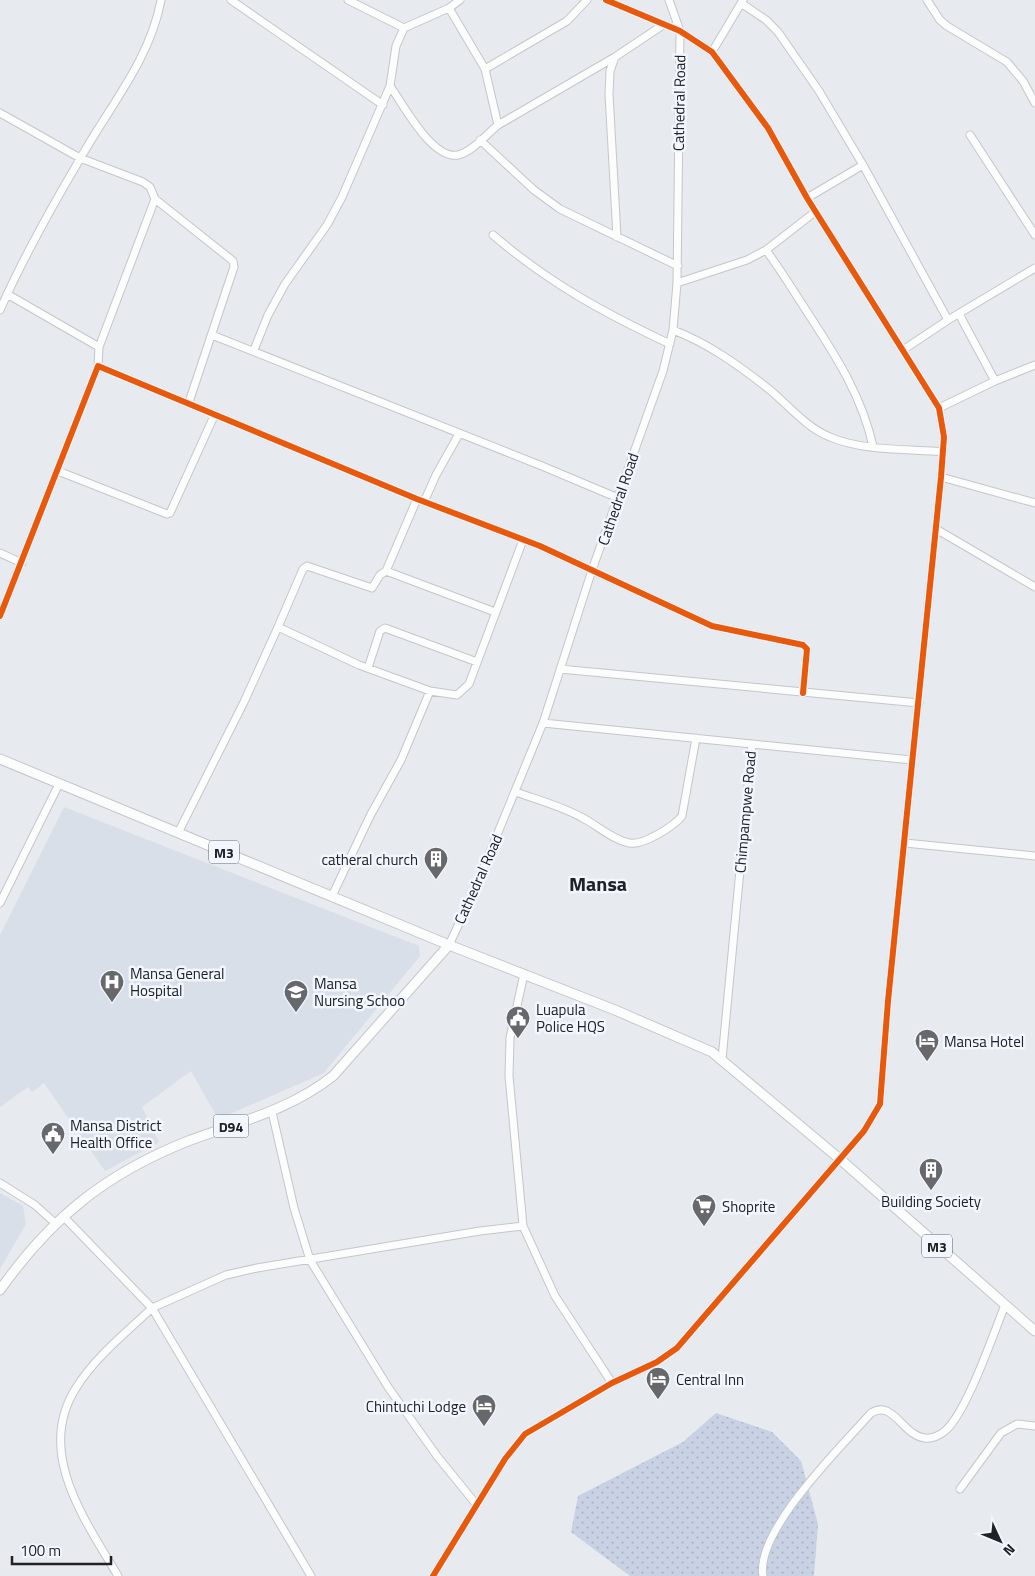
<svg xmlns="http://www.w3.org/2000/svg" width="1035" height="1576" font-family="'Titillium Web',sans-serif">
	<style>
		.built { fill: #d9dfe9 }
		.grass { fill: url(#grass-dots) }
		.lines { fill: none; stroke-linecap: round; stroke-linejoin: round }
		.minor-casing { stroke: #c5c6ca; stroke-width: 9 }
		.major-casing { stroke: #c5c6ca; stroke-width: 11 }
		.minor { stroke: #fbfcfc; stroke-width: 7 }
		.major { stroke: #fbfcfc; stroke-width: 9 }
		.cycleway-casing { stroke: #f1f6ff; stroke-width: 9 }
		.cycleway { stroke: #e8590c; stroke-width: 6 }
		.labels { text-anchor: middle; dominant-baseline: central; stroke-width: 5; stroke-linejoin: round; paint-order: stroke }
		.shield { fill: #f1f6ff; stroke: #5f6266; stroke-width: 1 }
		.shield-label { font-size: 14px; font-weight: bold; fill: #202225 }
		.street-label { font-size: 15px; fill: #202225; stroke: #f1f6ff }
		.poi-label { font-size: 15px; fill: #202225; stroke: #f1f6ff; text-anchor: start }
		.district-label { font-size: 20px; font-weight: bold; fill: #202225; stroke: #f1f6ff }
	</style>
	<defs>
		<pattern id="grass-dots" width="8" height="8" patternUnits="userSpaceOnUse" patternTransform="scale(1.25)"><rect width="8" height="8" fill="#c9d2e4"/><path d="M2 2h.1M6 6h.1" fill="none" stroke="#acb4c3" stroke-width="1.8" stroke-linecap="round"/></pattern>
	</defs>
	<rect width="100%" height="100%" fill="#e7eaee"/>
	<path class="built" d="M64 807 419 946 420 956 324 1073 218 1119 191 1071 142 1107 159 1142 105 1171 44 1083 32 1092 28 1087 0 1107V935Z
		M0 1193 23 1206 26 1224 0 1269Z"/>
	<path class="grass" d="M716 1413 772 1432 801 1461 818 1524 814 1576H630L571 1532 578 1496 683 1442Z"/>
	<g class="lines">
		<defs>
			<path id="minor" d="M231 0 383 105
				M348 0 404 28
				M460 0 449 8 485 69
				M587 0 567 21 485 69 498 125 615 57 663 25
				M927 0 940 20 947 26 1007 62 1023 81 1035 103
				M741 3 766 20 778 32 819 91 863 165 948 320
				M449 8 404 28 396 46 390 86C403 104 432 160 458 155 472 152 487 134 498 125
				M712 52 743 0
				M615 57 610 71 609 94 617 237
				M0 113 80 158 143 182 150 187 155 199
				M970 135 1035 235
				M480 140 534 190 560 209 678 266
				M807 198 863 165
				M493 235C549 283 604 313 670 344
				M766 250C783 273 797 297 813 321 839 361 862 398 873 446
				M677 283 747 260 766 250 815 212
				M7 294 99 347
				M0 310C23 258 51 208 80 159 109 107 150 60 161 0
				M959 314 995 381
				M673 330C708 343 741 367 770 390 789 406 807 428 830 437 862 451 909 449 943 452
				M212 335 542 466 618 498
				M254 350 268 315 285 284 327 225 342 197 390 86
				M903 350 948 320 1035 268
				M98 366 99 347 155 199 233 261 234 267 189 402
				M939 408 995 381 1035 365
				M58 471 167 514 170 513 215 414
				M941 477 1035 503
				M424 502 436 475 459 434
				M936 529 1035 587
				M0 553 22 563
				M386 571 495 612
				M0 616 98 366 417 499 540 546 712 626 803 645 807 649 803 693
				M278 627 303 569 307 566 372 588 380 575 386 571 417 499
				M368 668 380 631 385 628 477 662
				M560 669 919 703
				M543 723 752 744 722 1059
				M752 744 912 760
				M516 792C538 800 561 806 581 817 597 825 611 839 629 843 643 846 674 826 682 816L696 738
				M178 833 244 702 278 627 359 665 430 691
				M905 843 1035 856
				M332 896 370 816 401 760 430 691 457 695 469 684 523 540
				M0 903 59 784
				M449 945 471 898 543 723 592 570 663 371 673 330 677 283 680 31 669 0
				M272 1112 294 1208 310 1260 388 1387 437 1456 476 1504
				M0 1183 35 1205 55 1223
				M63 1216 152 1308 226 1275 257 1268 480 1231 523 1226 555 1296 612 1383
				M523 1226 509 1076 510 1038 524 974
				M960 1489 1001 1433 1017 1424 1035 1426
				M118 1576C85 1520 35 1452 76 1388 95 1357 126 1333 152 1308L311 1576
				M433 1576 505 1459 525 1434 612 1383 657 1362 677 1348 864 1131 880 1104 888 1001 941 477 944 437 939 408 807 198 768 128 712 52 680 31 606 0
				M763 1576C755 1531 841 1447 871 1413 893 1399 903 1436 925 1438 932 1439 941 1435 946 1430 967 1411 993 1335 1005 1305"/>
			<path id="major" d="M0 759 449 945 615 1010 712 1052 841 1160 1035 1331
				M0 1290C51 1218 105 1174 188 1141 239 1122 290 1110 333 1076L449 945"/>
		</defs>
		<use href="#minor" class="minor-casing"/>
		<use href="#major" class="major-casing"/>
		<use href="#minor" class="minor"/>
		<use href="#major" class="major"/>
		<defs>
			<path id="cycleway" d="M0 616 98 366 417 499 540 546 712 626 803 645 807 649 803 693
				M433 1576 505 1459 525 1434 612 1383 657 1362 677 1348 864 1131 880 1104 888 1001 941 477 944 437 939 408 807 198 768 128 712 52 680 31 606 0"/>
		</defs>
		<use href="#cycleway" class="cycleway-casing"/>
		<use href="#cycleway" class="cycleway"/>
	</g>
	<defs>
		<symbol id="building-pin" viewBox="-11 -11 22 30"><path d="M0 17L-7.5 6A9.5 9.5 0 1 1 7.5 6Z" fill="#66686b" stroke="#f1f6ff"/><path d="M-4-6H4V6H1V3H-1V6H-4ZM-2.5-4.3h1.7v1.8h-1.7ZM.8-4.3h1.7v1.8H.8ZM-2.5-1h1.7V.8h-1.7ZM.8-1h1.7V.8H.8Z" fill="#fff"/></symbol>
		<symbol id="hospital-pin" viewBox="-11 -11 22 30"><path d="M0 17L-7.5 6A9.5 9.5 0 1 1 7.5 6Z" fill="#66686b" stroke="#f1f6ff"/><path d="M-5-5h3v3.5h4V-5h3V5h-3V1.5h-4V5h-3Z" fill="#fff"/></symbol>
		<symbol id="university-pin" viewBox="-11 -11 22 30"><path d="M0 17L-7.5 6A9.5 9.5 0 1 1 7.5 6Z" fill="#66686b" stroke="#f1f6ff"/><path d="M0-5L7-2L0 1L-7-2ZM-4 1L0 2.5L4 1V4Q0 6-4 4Z" fill="#fff"/></symbol>
		<symbol id="civic-pin" viewBox="-11 -11 22 30"><path d="M0 17L-7.5 6A9.5 9.5 0 1 1 7.5 6Z" fill="#66686b" stroke="#f1f6ff"/><path d="M-.6-6.5H3V-4.5H.6V-3L4-1V1h2V6H-6V1h2V-1L-.6-3ZM-1.2 2.5V6h2.4V2.5Z" fill="#fff"/></symbol>
		<symbol id="hotel-pin" viewBox="-11 -11 22 30"><path d="M0 17L-7.5 6A9.5 9.5 0 1 1 7.5 6Z" fill="#66686b" stroke="#f1f6ff"/><path d="M-6-4.5h1.5V1H6V5H4.5V3h-9V5H-6ZM-4 0a1.8 1.8 0 1 1 3.6 0ZM.5 0V-2.5h3Q6-2.5 6 0Z" fill="#fff"/></symbol>
		<symbol id="supermarket-pin" viewBox="-11 -11 22 30"><path d="M0 17L-7.5 6A9.5 9.5 0 1 1 7.5 6Z" fill="#66686b" stroke="#f1f6ff"/><path d="M-6-5.5h2.5l.6 2H6L4.5 2H-2.5L-4.4-4H-6ZM-1.5 3.2a1.3 1.3 0 1 0 .1 0ZM3 3.2a1.3 1.3 0 1 0 .1 0Z" fill="#fff"/></symbol>
	</defs>
	<g fill-rule="evenodd">
		<use href="#building-pin" x="422" y="845" width="28" height="38"/>
		<use href="#hospital-pin" x="98" y="968" width="28" height="38"/>
		<use href="#university-pin" x="282" y="978" width="28" height="38"/>
		<use href="#civic-pin" x="504" y="1004" width="28" height="38"/>
		<use href="#hotel-pin" x="913" y="1027" width="28" height="38"/>
		<use href="#civic-pin" x="39" y="1120" width="28" height="38"/>
		<use href="#building-pin" x="917" y="1156" width="28" height="38"/>
		<use href="#supermarket-pin" x="690" y="1192" width="28" height="38"/>
		<use href="#hotel-pin" x="644" y="1365" width="28" height="38"/>
		<use href="#hotel-pin" x="470" y="1392" width="28" height="38"/>
	</g>
	<g class="labels">
		<g class="shield">
			<rect x="209" y="840.5" width="30" height="23" rx="4"/>
			<rect x="213.5" y="1114.5" width="35" height="23" rx="4"/>
			<rect x="922" y="1234.5" width="30" height="23" rx="4"/>
		</g>
		<g class="shield-label">
			<text x="224" y="852">M3</text>
			<text x="231" y="1126">D94</text>
			<text x="937" y="1246">M3</text>
		</g>
		<g class="street-label">
			<text transform="translate(679 103) rotate(-89)">Cathedral Road</text>
			<text transform="translate(618 499) rotate(-71)">Cathedral Road</text>
			<text transform="translate(745 812) rotate(-85)">Chimpampwe Road</text>
			<text transform="translate(478 879) rotate(-66)">Cathedral Road</text>
		</g>
		<g class="poi-label">
			<text x="418" y="859" text-anchor="end">catheral church</text>
			<text x="130" y="973">Mansa General<tspan x="130" dy="17">Hospital</tspan></text>
			<text x="314" y="983">Mansa<tspan x="314" dy="17">Nursing Schoo</tspan></text>
			<text x="536" y="1009">Luapula<tspan x="536" dy="17">Police HQS</tspan></text>
			<text x="944" y="1041">Mansa Hotel</text>
			<text x="70" y="1125">Mansa District<tspan x="70" dy="17">Health Office</tspan></text>
			<text x="931" y="1201" text-anchor="middle">Building Society</text>
			<text x="722" y="1206">Shoprite</text>
			<text x="676" y="1379">Central Inn</text>
			<text x="466" y="1406" text-anchor="end">Chintuchi Lodge</text>
		</g>
		<g class="district-label">
			<text x="598" y="883">Mansa</text>
		</g>
	</g>
	<g transform="translate(1000 1541) rotate(134)" stroke="#f1f6ff" stroke-width="4" paint-order="stroke">
	<path d="M0-4L9 19L0 12L-9 19Z" fill="#202225"/>
	<text y="-8" font-size="14" font-weight="bold" text-anchor="middle" fill="#202225">N</text>
	</g>
	<path d="M12 1556v8h99v-8" fill="none" stroke="#202225" stroke-width="2.5"/>
	<text x="20" y="1556" font-size="15" fill="#202225" stroke="#f1f6ff" stroke-width="4" paint-order="stroke">100 m</text>
</svg>
